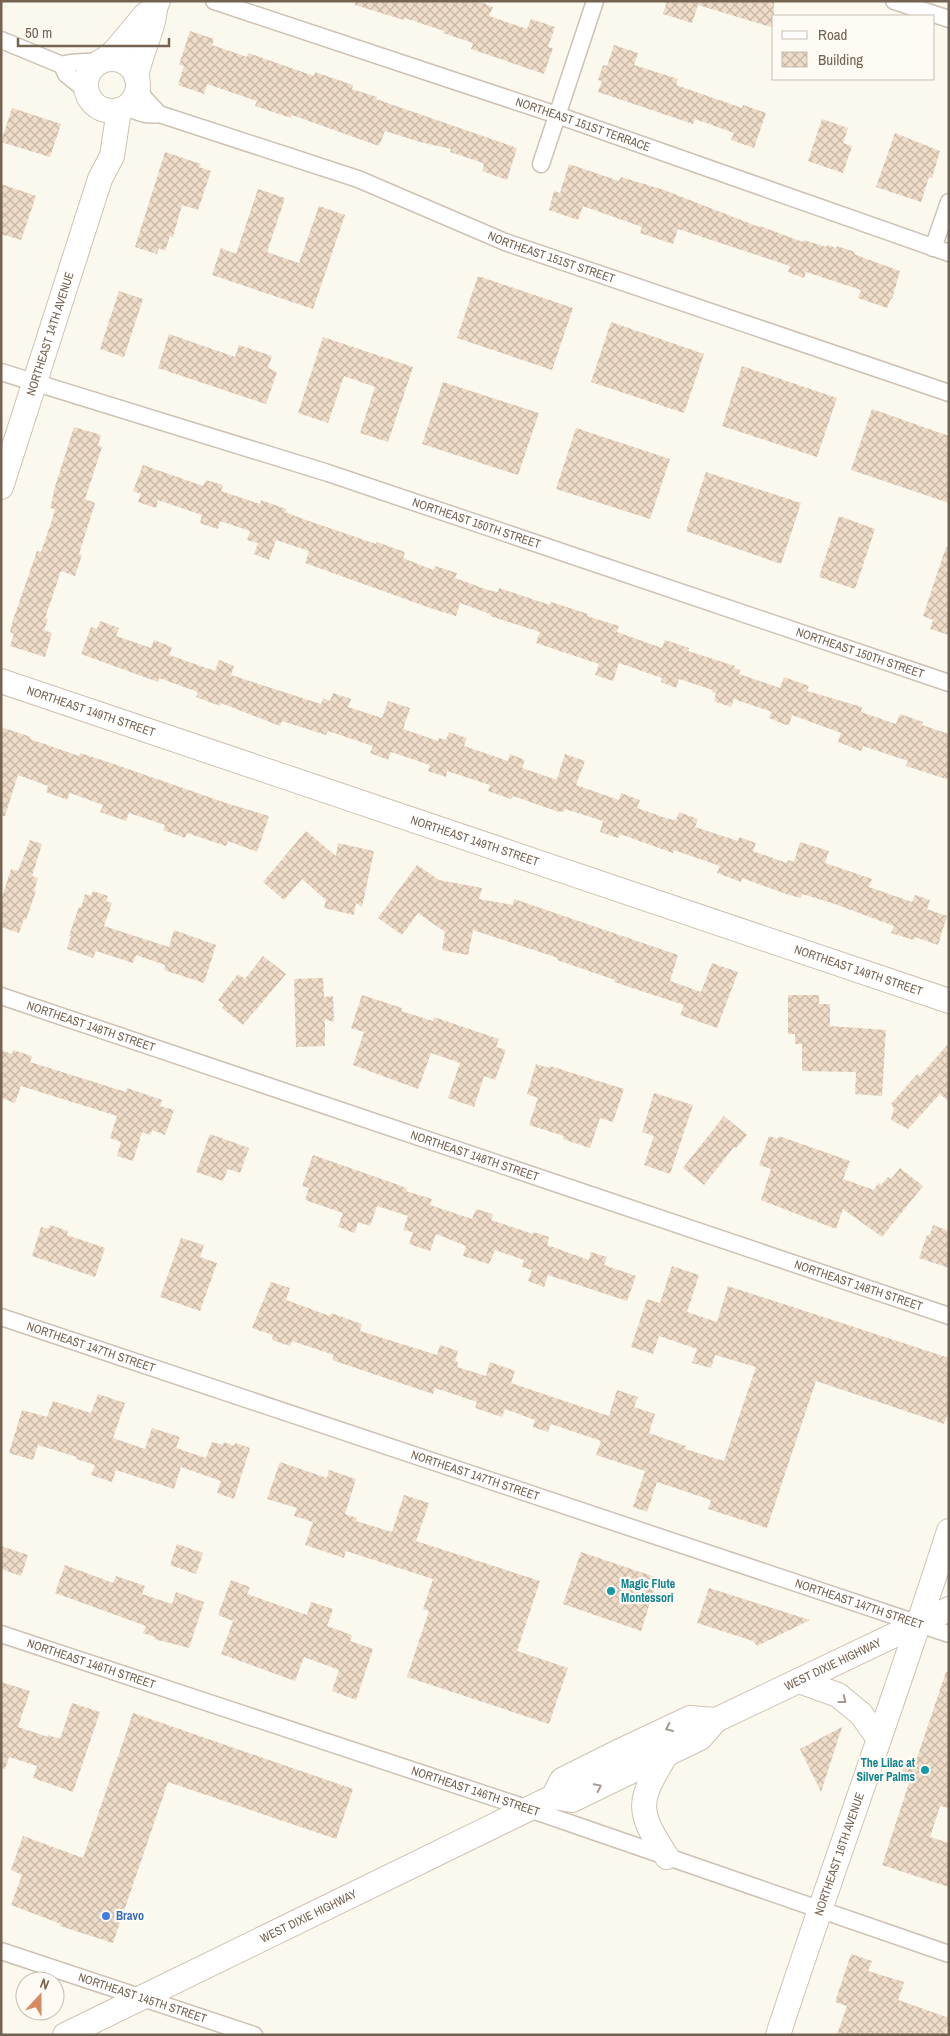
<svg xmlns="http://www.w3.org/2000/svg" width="950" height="2036" font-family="'Archivo Narrow',sans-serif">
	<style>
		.building { fill: url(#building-cross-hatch) }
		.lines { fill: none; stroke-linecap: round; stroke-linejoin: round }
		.street-casing { stroke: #cdc2b4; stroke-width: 19 }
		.secondary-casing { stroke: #cfc3b2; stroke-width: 26 }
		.street { stroke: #fff; stroke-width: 16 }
		.secondary { stroke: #fff; stroke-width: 24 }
		.oneway { stroke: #a59a8f }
		.culture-dot { fill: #0f9aa8; stroke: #fefbf4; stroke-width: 2 }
		.shop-dot { fill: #3f7fe0; stroke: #fefbf4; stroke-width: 2 }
		.labels { text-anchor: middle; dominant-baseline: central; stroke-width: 4.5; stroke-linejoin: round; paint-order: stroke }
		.street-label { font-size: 12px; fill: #756352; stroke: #fefbf4 }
		.culture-label { font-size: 12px; font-weight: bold; fill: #0d838f; stroke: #fefbf4; text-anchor: start }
		.shop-label { font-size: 12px; font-weight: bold; fill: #366cbe; stroke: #fefbf4; text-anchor: start }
	</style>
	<defs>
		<pattern id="building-cross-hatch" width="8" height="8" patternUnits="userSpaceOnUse" patternTransform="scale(1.25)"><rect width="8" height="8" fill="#eedcc8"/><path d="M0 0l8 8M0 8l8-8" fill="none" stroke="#c5b6a5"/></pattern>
	</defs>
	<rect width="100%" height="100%" fill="#fbf8ee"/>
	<path class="building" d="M355 1H478L493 7 489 16 527 29 531 19 555 27 548 47 553 48 544 74 471 49 473 43 443 33 444 31 405 18 404 20 355 5Z
		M667 1H774V28L698 5 692 23 663 14Z
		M190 31 214 39 212 45 247 57 248 53 314 76 315 72 353 85 352 89 377 97 376 99 517 148 507 180 482 171 484 165 483 163 450 152 451 149 420 142 385 131 379 146 292 115 291 118 255 106 257 101 207 84 204 94 178 85 184 66 179 65Z
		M614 45 638 53 634 65 678 79 676 85 742 108 743 105 766 113 754 148 731 140 734 133 695 119 693 124 598 92 602 81 598 80 603 65 607 66Z
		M12 108 61 124 50 157 1 142Z
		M822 119 848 128 843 143 852 146 843 173 808 161Z
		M895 133 940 151 932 178 929 177 921 202 876 187Z
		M165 152 201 164 199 167 211 171 198 210 182 205 173 237 170 236 165 251 159 248 157 254 135 247Z
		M569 164 619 181 621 177 664 190 759 227 760 226 803 242 804 240 826 247 827 245 836 248 837 246 855 252 854 254 864 258 900 271 892 299 891 298 887 308 858 298 861 290 806 272 804 278 788 272 790 266 678 229 673 244 640 233 642 227 583 206 578 220 549 210 554 191 560 193Z
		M1 184 36 196 21 240 1 234Z
		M258 189 285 198 267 252 299 263 319 206 345 215 313 309 212 275 221 248 236 254Z
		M478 276 573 308 552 370 457 338Z
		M119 291 143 299 124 357 100 349Z
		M611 322 704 354 684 413 591 382Z
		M169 334 235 357 239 345 272 356 268 368 277 372 266 404 158 368Z
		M323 337 413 367 388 442 360 433 375 387 344 376 328 423 298 413Z
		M742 366 837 398 817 457 722 426Z
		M443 382 539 413 518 475 422 444Z
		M872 409 949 436V503L851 470Z
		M74 427 101 435 98 445 102 447 85 499 95 503 79 554 82 555 75 576 61 571 45 618 48 619 44 630 52 633 45 657 10 646 14 634 10 632 13 620 37 551 41 552 52 520 55 509 50 508 54 493H53Z
		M576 428 670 459 650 519 556 489Z
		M143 465 203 486 206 480 223 485 221 491 260 504 261 500 286 509 285 512 306 520 376 544 377 542 405 552 403 558 433 570 435 566 457 573 455 578 488 590 498 592 499 588 550 605 551 602 588 614 587 616 619 626 617 632 662 648 665 640 689 648 688 651 735 666 734 668 740 670 739 674 780 688 784 677 809 686 807 691 862 707 861 712 896 724 900 714 923 722 922 725 949 734V780L906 766 908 761 863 746 861 751 838 742 841 733 792 715 789 725H786L769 718 772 712 734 699 731 707 714 701 716 693 712 692 713 690 679 679 676 688 661 682 662 678 619 663 613 681 595 675 599 664 536 643 540 632 490 616V614L460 603 456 616 433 609 305 563 309 551 276 540 269 560 254 554 258 543 247 540 250 531 220 521 218 529 208 526 200 523 202 515 158 500 156 508 138 502 141 494 133 491Z
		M706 472 801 503 781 564 686 531Z
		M839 516 875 529 855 589 819 577Z
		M946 547H949V635L930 629 933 620 923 616Z
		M100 621 119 628 116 636 151 648 154 640 172 647 169 655 215 671 219 660 234 666 231 675 321 704 323 698 330 701 333 693 351 699 348 707 382 718 388 701 410 708 403 729 438 741 439 738 446 740 449 732 467 738 464 746 508 761 510 754 525 760 522 768 554 779H557L565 754 585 761 576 785 619 800 621 793 640 800 637 808 669 819 676 820 679 812 698 819 695 827 738 841 739 837 756 843 753 851 787 863 788 860 794 862 800 842 829 851 825 863 872 879 869 887 912 902 915 895 930 900 927 909 947 916 938 945 915 937 914 940 891 933 894 926 835 904 802 894 801 898 789 895 742 878 741 882 717 873 720 866 674 850 673 853 620 834 618 838 600 832 603 821 565 809 564 812 559 811V812L513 796 511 799 488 791 490 785 447 771 446 777 428 771 430 765 391 752 388 760 370 753 373 746 328 731 326 735 282 721 280 726 221 703 220 706 196 697 198 692 159 678 158 682 81 654 91 627 97 629Z
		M1 727 31 737 30 739 79 756 80 753 108 762 226 803 269 816 257 852 228 841 226 846 187 833 185 838 163 830 165 825 129 813 126 821 100 812 103 805 70 793 67 800 46 792 48 786 18 775 5 816H1Z
		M306 831 336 856 338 843 374 851 362 907 356 903 354 915 324 908 326 900 302 879 284 900 263 882Z
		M30 840 42 844 32 876 38 878 34 891H36L26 920 24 919 19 933 1 927V900L11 869 18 871Z
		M417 865 439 880 482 888 479 899 513 905 514 899 678 955 670 981 701 992 712 963 738 972 717 1028 680 1015 684 1005 614 982 615 980 557 960 558 958 473 930 468 955 442 950 445 932 418 913 402 935 378 918Z
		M93 891 108 896 106 901 112 903 104 926 169 947 174 930 216 945 204 983 164 970 165 965 136 955 133 963 96 951 93 958 67 949 71 936H69L79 907 81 908 85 894 91 896Z
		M263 956 286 974 243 1025 222 1008 224 1005 218 1000 238 974 245 979Z
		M323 978 324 997 333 996 334 1022 325 1019V1046L296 1047 294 979Z
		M362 995 402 1008 401 1011 433 1021 434 1017 499 1039 496 1047 506 1050 495 1080 484 1076 474 1107 448 1098 460 1063 431 1053 418 1089 353 1065 364 1032 351 1028Z
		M788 995H819V1004H830V1026L886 1030 882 1096 855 1094 856 1072 802 1071V1044H795V1034H788Z
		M949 1043V1102L940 1094 908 1129 891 1120 894 1108 891 1104 917 1074 920 1076Z
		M1 1050 12 1054 13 1050 32 1056 30 1062 126 1092 127 1088 162 1100 160 1106 174 1110 165 1135 152 1130 150 1135 142 1132 133 1161 117 1156 121 1142 110 1138 117 1116 21 1086 15 1103 1 1098Z
		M536 1064 549 1068 550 1066 624 1089 613 1122 600 1118 590 1148 563 1139 564 1136 529 1125 538 1098 527 1094Z
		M654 1093 693 1105 670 1174 644 1165 654 1136 642 1132Z
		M724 1116 747 1135 736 1148 734 1147 704 1185 683 1168Z
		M210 1134 249 1148 240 1173 228 1169 223 1181 196 1172Z
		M769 1136 778 1139 779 1136 850 1161 843 1179 874 1190 878 1183 881 1185 888 1177 891 1179 900 1168 923 1186 882 1237 843 1209 836 1229 761 1200 771 1169 759 1165Z
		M313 1155 407 1188 406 1191 432 1199 430 1205 472 1219 476 1209 493 1214 491 1220 533 1234 534 1232 549 1237 547 1245 589 1260 591 1252 607 1257 604 1265 636 1276 627 1301 548 1275 544 1287 528 1281 532 1270 522 1267 524 1260 495 1250 489 1264 463 1256 466 1246 436 1234 430 1251 409 1244 413 1232 403 1230 408 1216 377 1206 370 1226 358 1222 355 1233 338 1227 343 1213 305 1200 309 1188 302 1186Z
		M50 1225 68 1231 67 1235 105 1248 95 1277 32 1256 41 1227 49 1229Z
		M933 1225 949 1231V1268L919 1258 927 1235H930Z
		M181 1238 204 1245 200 1257 217 1263 200 1311 160 1297Z
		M672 1266 699 1275 687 1312 717 1322 728 1286 949 1358V1411L944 1424 816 1381 767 1528 708 1509 711 1500 657 1482 647 1512 633 1507 645 1471 596 1455 601 1441 551 1424 548 1432 533 1427 535 1420 505 1409 502 1417 475 1408 477 1402 435 1388 433 1394 421 1390 332 1360 334 1355 292 1341 290 1346 272 1340 273 1335 252 1328 271 1282 290 1288 286 1300 330 1316 331 1313 362 1324 360 1331 437 1355 440 1345 458 1351 455 1361 458 1362 457 1367 486 1376 490 1362 515 1371 511 1383 609 1416 617 1390 638 1397 634 1407 655 1414 649 1433 686 1446 685 1449 724 1461 756 1367 715 1355 711 1368 692 1363 697 1349 659 1336 653 1354 631 1347 647 1299 660 1303Z
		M98 1394 125 1403 113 1438 145 1449 152 1428 180 1437 176 1448 206 1458 212 1442 223 1445 224 1442 234 1446 235 1443 250 1448 234 1499 217 1493 221 1481 181 1467 174 1489 116 1470 112 1482 91 1475 95 1465 76 1459 77 1457 38 1445 33 1460 9 1453 22 1410 47 1417 53 1401 91 1413Z
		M280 1462 327 1478 329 1470 356 1479 345 1514 357 1518 356 1521 392 1532 404 1495 429 1503 416 1541 540 1581 517 1651 568 1668 549 1724 407 1677 429 1611 423 1609 433 1579 346 1551 344 1558 305 1545 313 1522 294 1516 297 1508 267 1499Z
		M177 1544 203 1553 196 1574 170 1565Z
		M1 1546 28 1555 21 1576 1 1569Z
		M581 1552 658 1578 641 1631 563 1604Z
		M65 1565 113 1583 116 1576 145 1586 142 1594 172 1604 176 1592 204 1602 189 1648 154 1639 155 1637 143 1633 146 1626 55 1593Z
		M231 1580 250 1587 247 1594 307 1615 311 1602 333 1609 327 1626 352 1635 350 1641 373 1649 356 1700 332 1691 339 1670 304 1657 295 1681 221 1654 233 1621 218 1615Z
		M709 1588 810 1620 757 1646 753 1641 697 1623Z
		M946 1672H949V1808L940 1806 930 1837 949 1843V1887L882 1865 909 1783 899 1779 906 1758 916 1761Z
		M1 1682 30 1691 18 1727 48 1737V1735L60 1739 72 1703 100 1712 73 1792 33 1778 37 1766 9 1757 5 1769 1 1768Z
		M133 1713 353 1789 336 1839 168 1782 113 1943 60 1926 61 1924 11 1905 22 1875 11 1870 23 1836 83 1858Z
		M842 1727 821 1792 800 1749Z
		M851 1954 872 1961 868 1971 904 1982 898 2000 949 2018 945 2035H837L847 2006 835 2002Z"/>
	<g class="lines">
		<defs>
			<g id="street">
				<path id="s1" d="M214 1 557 115 949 253"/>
				<path d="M894 1 949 19"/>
				<path d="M1 40 62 65C74 61 88 63 101 61"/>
				<path d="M62 65 66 74 86 90"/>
				<path d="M138 84 144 98 159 114"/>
				<path id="s2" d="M127 106C137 113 147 116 159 114L358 179 505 242 949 393"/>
				<path d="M541 164 595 1"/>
				<path d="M933 248 949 202"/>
				<path id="s3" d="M1 372 328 473 949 683"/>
				<path id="s4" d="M1 996 949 1316"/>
				<path id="s5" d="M1 1317 949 1634"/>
				<path id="s6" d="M1 1634 529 1809 949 1954"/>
				<path id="s7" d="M1 1951 254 2035"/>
			</g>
			<g id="secondary">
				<circle cx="112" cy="85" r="26"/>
				<path d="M104 60 115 51 145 15 152 10"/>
				<path d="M136 76C140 58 147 42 152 25 155 16 153 10 158 1"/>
				<path id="s8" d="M1 487 100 179 112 156 119 110"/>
				<path id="s9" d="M1 681 949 1001"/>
				<path d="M799 1681 838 1695 861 1714 879 1739"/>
				<path d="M667 1753C638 1801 635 1809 667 1857"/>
				<path id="s10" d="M553 1797 572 1800 700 1738 716 1720 949 1609"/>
				<path id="s11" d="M65 2035 553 1797 562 1780 622 1750 690 1718 716 1720"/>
				<path id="s12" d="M778 2035C833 1866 895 1700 949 1531"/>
			</g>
		</defs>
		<use href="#street" class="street-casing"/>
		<use href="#secondary" class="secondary-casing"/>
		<use href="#street" class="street"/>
		<use href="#secondary" class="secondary"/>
	</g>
	<defs><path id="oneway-chevron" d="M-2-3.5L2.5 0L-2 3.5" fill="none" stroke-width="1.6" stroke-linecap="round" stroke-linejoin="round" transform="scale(1.25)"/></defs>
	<g class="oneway">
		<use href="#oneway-chevron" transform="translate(843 1700) rotate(38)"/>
		<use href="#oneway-chevron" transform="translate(669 1728) rotate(155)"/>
		<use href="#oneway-chevron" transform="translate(598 1787) rotate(-26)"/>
	</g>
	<g class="culture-dot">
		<circle cx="611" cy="1591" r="5"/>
		<circle cx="925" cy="1770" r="5"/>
	</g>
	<circle class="shop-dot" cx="106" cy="1916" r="5"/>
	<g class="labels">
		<g class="street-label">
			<text stroke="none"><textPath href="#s1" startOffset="389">NORTHEAST 151ST TERRACE</textPath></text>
			<text stroke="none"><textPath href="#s2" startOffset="452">NORTHEAST 151ST STREET</textPath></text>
			<text stroke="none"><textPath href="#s8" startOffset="161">NORTHEAST 14TH AVENUE</textPath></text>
			<text stroke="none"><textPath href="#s3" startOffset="499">NORTHEAST 150TH STREET</textPath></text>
			<text stroke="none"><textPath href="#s3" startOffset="904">NORTHEAST 150TH STREET</textPath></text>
			<text stroke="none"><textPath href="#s9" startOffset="95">NORTHEAST 149TH STREET</textPath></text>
			<text stroke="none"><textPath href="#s9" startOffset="500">NORTHEAST 149TH STREET</textPath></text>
			<text stroke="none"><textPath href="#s9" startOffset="905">NORTHEAST 149TH STREET</textPath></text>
			<text stroke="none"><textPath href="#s4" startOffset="95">NORTHEAST 148TH STREET</textPath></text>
			<text stroke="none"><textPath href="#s4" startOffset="500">NORTHEAST 148TH STREET</textPath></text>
			<text stroke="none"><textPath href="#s4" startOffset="905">NORTHEAST 148TH STREET</textPath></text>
			<text stroke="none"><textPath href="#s5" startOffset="95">NORTHEAST 147TH STREET</textPath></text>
			<text stroke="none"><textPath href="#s5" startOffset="500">NORTHEAST 147TH STREET</textPath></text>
			<text stroke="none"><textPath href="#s5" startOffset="905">NORTHEAST 147TH STREET</textPath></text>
			<text stroke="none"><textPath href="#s6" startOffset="95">NORTHEAST 146TH STREET</textPath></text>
			<text stroke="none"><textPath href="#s10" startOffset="315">WEST DIXIE HIGHWAY</textPath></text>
			<text stroke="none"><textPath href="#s6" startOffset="500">NORTHEAST 146TH STREET</textPath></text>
			<text stroke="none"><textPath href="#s12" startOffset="191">NORTHEAST 16TH AVENUE</textPath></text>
			<text stroke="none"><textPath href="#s11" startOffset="271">WEST DIXIE HIGHWAY</textPath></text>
			<text stroke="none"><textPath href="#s7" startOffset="149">NORTHEAST 145TH STREET</textPath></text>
		</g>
		<g class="culture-label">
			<text x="621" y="1584">Magic Flute<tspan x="621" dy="14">Montessori</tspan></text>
			<text x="915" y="1763" text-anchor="end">The Lilac at<tspan x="915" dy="14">Silver Palms</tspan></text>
		</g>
		<g class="shop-label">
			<text x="116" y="1916">Bravo</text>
		</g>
	</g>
	<rect width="950" height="2036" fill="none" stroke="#756352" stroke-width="5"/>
	<rect x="772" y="15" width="162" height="65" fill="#fefbf4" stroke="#c7beb3"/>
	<rect x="782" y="31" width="25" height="8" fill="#ffffff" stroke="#c7beb3"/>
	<text x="818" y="40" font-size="15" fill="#756352">Road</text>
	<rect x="782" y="52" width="25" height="15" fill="url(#building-cross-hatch)" stroke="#c7beb3"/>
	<text x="818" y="65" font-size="15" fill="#756352">Building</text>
	<g transform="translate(40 1996) rotate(21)"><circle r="24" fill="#fefbf4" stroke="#c7beb3"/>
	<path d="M0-4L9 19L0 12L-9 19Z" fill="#d68a61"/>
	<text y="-8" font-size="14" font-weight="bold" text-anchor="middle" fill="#756352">N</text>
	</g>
	<path d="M18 38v8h151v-8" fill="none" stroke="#756352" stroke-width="2.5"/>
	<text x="25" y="38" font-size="15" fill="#756352" stroke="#fefbf4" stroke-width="4" paint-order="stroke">50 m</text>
</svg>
